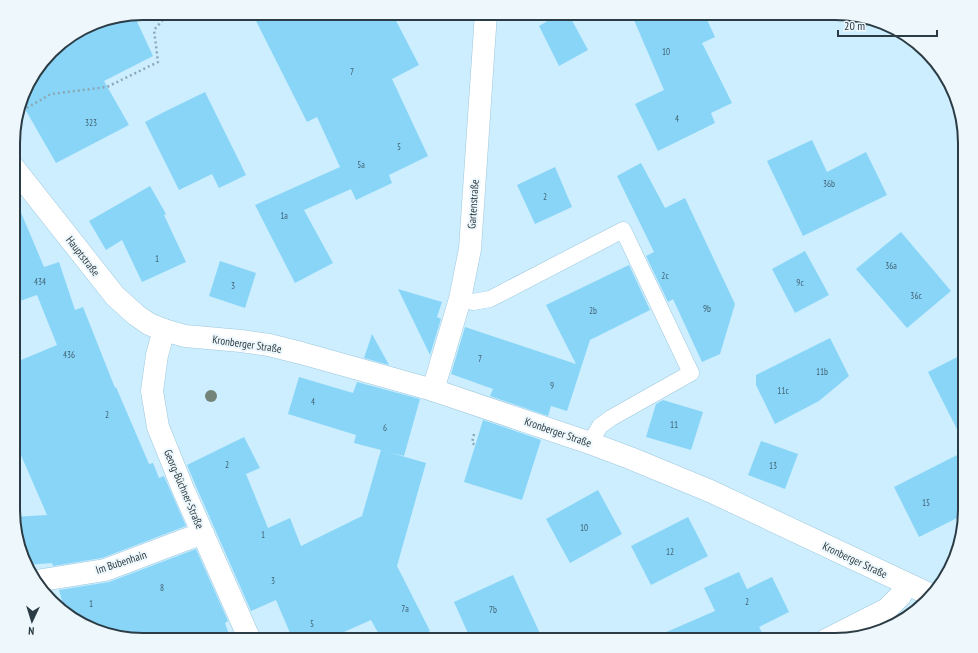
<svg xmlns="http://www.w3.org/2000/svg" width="978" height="653" font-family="'PT Sans Narrow',sans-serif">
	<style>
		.building { fill: #89d5f8 }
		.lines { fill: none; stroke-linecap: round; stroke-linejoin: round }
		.lane-casing { stroke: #9ec8dc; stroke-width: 17 }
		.street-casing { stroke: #9ec8dc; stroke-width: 23 }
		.secondary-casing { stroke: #9ec8dc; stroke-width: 23 }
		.path { stroke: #8ba7b4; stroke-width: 2.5; stroke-dasharray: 2 3; stroke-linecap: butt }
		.lane { stroke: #fff; stroke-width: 16 }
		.street { stroke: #fff; stroke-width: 22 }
		.secondary { stroke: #fff; stroke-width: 22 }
		.tree { fill: #73837a }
		.labels { text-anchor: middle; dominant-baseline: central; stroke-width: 4; stroke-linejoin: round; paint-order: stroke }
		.number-label { font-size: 9px; fill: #426272 }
		.street-label { font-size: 11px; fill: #2b3c45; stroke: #eef7fb }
		.rim { fill: none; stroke: #2b3c45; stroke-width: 2 }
	</style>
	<rect width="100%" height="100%" fill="#cef"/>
	<path class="building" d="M252 13H392L419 65 392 79 428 156 389 175 392 183 356 200 351 189 304 210 333 263 295 283 255 205 340 167 317 117 307 122Z
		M561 13H568L588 50 559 66 539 26Z
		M631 13H704L715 37 702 43 732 103 711 113 715 123 658 151 635 104 664 90Z
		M134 15 153 56 104 81 129 125 56 163 21 102 26 85 57 45 93 23Z
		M205 92 246 175 219 188 212 174 179 190 145 122 164 112Z
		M812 140 827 172 866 152 887 195 803 236 767 161Z
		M641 163 665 208 685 198 735 304 720 354 702 362 673 299 668 302 646 256 654 252 617 176Z
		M555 167 572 207 535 224 517 185Z
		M150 186 166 214 164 215 186 262 142 282 122 240 106 250 89 221Z
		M14 196 44 267 59 262 75 310 83 307 115 388 116 387 149 464 153 463 159 478 164 476 186 526 102 558 53 566 52 563 27 565 14 527V517L47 515 14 439V363L57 345 37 295 14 303Z
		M901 232 951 291 907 328 856 269Z
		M805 251 829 295 795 313 772 269Z
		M220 261 256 273 245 308 209 296Z
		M629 265 650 310 590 340 567 411 551 406 548 416 490 396 493 389 451 374 465 327 576 364 546 305Z
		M398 289 442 302 437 317 441 319 430 355Z
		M372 334 389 365 364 358Z
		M830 338 849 376 819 401 775 424 756 385V375Z
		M965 353V445L928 372Z
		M299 377 353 393 357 382 420 399 404 456 388 452 426 463 397 566 430 631 413 640H382L371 620 326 640H293L276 600 251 611 195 484 187 465 244 437 260 468 246 474 268 528 290 518 301 546 362 516 381 450 354 443 356 435 288 414Z
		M663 400 703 412 691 450 646 437 656 404Z
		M483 420 541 440 522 500 464 482Z
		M761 441 798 454 785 489 748 475Z
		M965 451V514L919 537 894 487Z
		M598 490 622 534 570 563 546 519Z
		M688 517 708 556 651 585 631 546Z
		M196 549 228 621 225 623 231 640H134L101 633 66 615 59 590 109 582Z
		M739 572 747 589 772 577 789 612 759 627 766 640H648L715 611 704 588Z
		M513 575 543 640H471L454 602Z"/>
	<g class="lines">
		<defs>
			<path id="lane" d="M460 299 473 302 490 299 623 230 691 373 611 418 600 426 590 443"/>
			<path id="street" d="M164 330 157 355 152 391 158 427 183 489 250 640
				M433 390 460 299 470 249 486 13
				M36 581 105 570 203 533
				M826 640 887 609 900 596 907 584"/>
			<path id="secondary" d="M14 168 115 296 136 315 149 324 164 330 185 336 241 341 269 345 301 353 433 390 590 443 630 458 710 491 931 595"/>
		</defs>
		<use href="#lane" class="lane-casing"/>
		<use href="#street" class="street-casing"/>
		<use href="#secondary" class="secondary-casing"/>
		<path class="path" d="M18 113 51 94 107 87 158 62 154 30 169 13
			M474 434 472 443 475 445"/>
		<use href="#lane" class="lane"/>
		<use href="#street" class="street"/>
		<use href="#secondary" class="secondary"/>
	</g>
	<circle class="tree" cx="211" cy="396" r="6"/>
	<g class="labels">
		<g class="number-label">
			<text x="666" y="51">10</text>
			<text x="352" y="71">7</text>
			<text x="677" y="118">4</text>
			<text x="91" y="122">323</text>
			<text x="399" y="146">5</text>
			<text x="361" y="164">5a</text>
			<text x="829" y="183">36b</text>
			<text x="545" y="196">2</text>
			<text x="284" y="215">1a</text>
			<text x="157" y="258">1</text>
			<text x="891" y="265">36a</text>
			<text x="665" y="275">2c</text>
			<text x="40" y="281">434</text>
			<text x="800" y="282">9c</text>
			<text x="233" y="285">3</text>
			<text x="916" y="295">36c</text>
			<text x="707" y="308">9b</text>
			<text x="593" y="310">2b</text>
			<text x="69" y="354">436</text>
			<text x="480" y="358">7</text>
			<text x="822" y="371">11b</text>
			<text x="552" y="385">9</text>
			<text x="783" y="390">11c</text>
			<text x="313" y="401">4</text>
			<text x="107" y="414">2</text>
			<text x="674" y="424">11</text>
			<text x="385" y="427">6</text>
			<text x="227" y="464">2</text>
			<text x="773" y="465">13</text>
			<text x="926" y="502">15</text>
			<text x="584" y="527">10</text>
			<text x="263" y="534">1</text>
			<text x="670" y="551">12</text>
			<text x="273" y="580">3</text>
			<text x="162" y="587">8</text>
			<text x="747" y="601">2</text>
			<text x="91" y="603">1</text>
			<text x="405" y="608">7a</text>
			<text x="493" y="609">7b</text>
			<text x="312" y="623">5</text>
		</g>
		<g class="street-label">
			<text transform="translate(473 204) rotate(-86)">Gartenstraße</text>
			<text transform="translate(83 256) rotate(52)">Hauptstraße</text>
			<text transform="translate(247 344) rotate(8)">Kronberger Straße</text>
			<text transform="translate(558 432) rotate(19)">Kronberger Straße</text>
			<text transform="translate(184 489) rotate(67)">Georg-Büchner-Straße</text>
			<text transform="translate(855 560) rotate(25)">Kronberger Straße</text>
			<text transform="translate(121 562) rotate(-18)">Im Bubenhain</text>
		</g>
	</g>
	<path d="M0 0H978V653H0ZM143 20H835A123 123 0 0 1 958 143V510A123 123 0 0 1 835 633H143A123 123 0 0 1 20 510V143A123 123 0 0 1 143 20Z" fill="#eef7fb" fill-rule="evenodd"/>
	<path class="rim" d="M143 20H835A123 123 0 0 1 958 143V510A123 123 0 0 1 835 633H143A123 123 0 0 1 20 510V143A123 123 0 0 1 143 20Z"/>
	<g transform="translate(32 621) rotate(184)" stroke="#eef7fb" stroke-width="3" paint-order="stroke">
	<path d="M0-3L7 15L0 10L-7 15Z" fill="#2b3c45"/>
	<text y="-6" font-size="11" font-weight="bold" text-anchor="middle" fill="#2b3c45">N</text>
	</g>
	<path d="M838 30v6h99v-6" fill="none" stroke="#2b3c45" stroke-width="2"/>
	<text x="844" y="30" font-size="12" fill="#2b3c45" stroke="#eef7fb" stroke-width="3" paint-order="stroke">20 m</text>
</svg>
